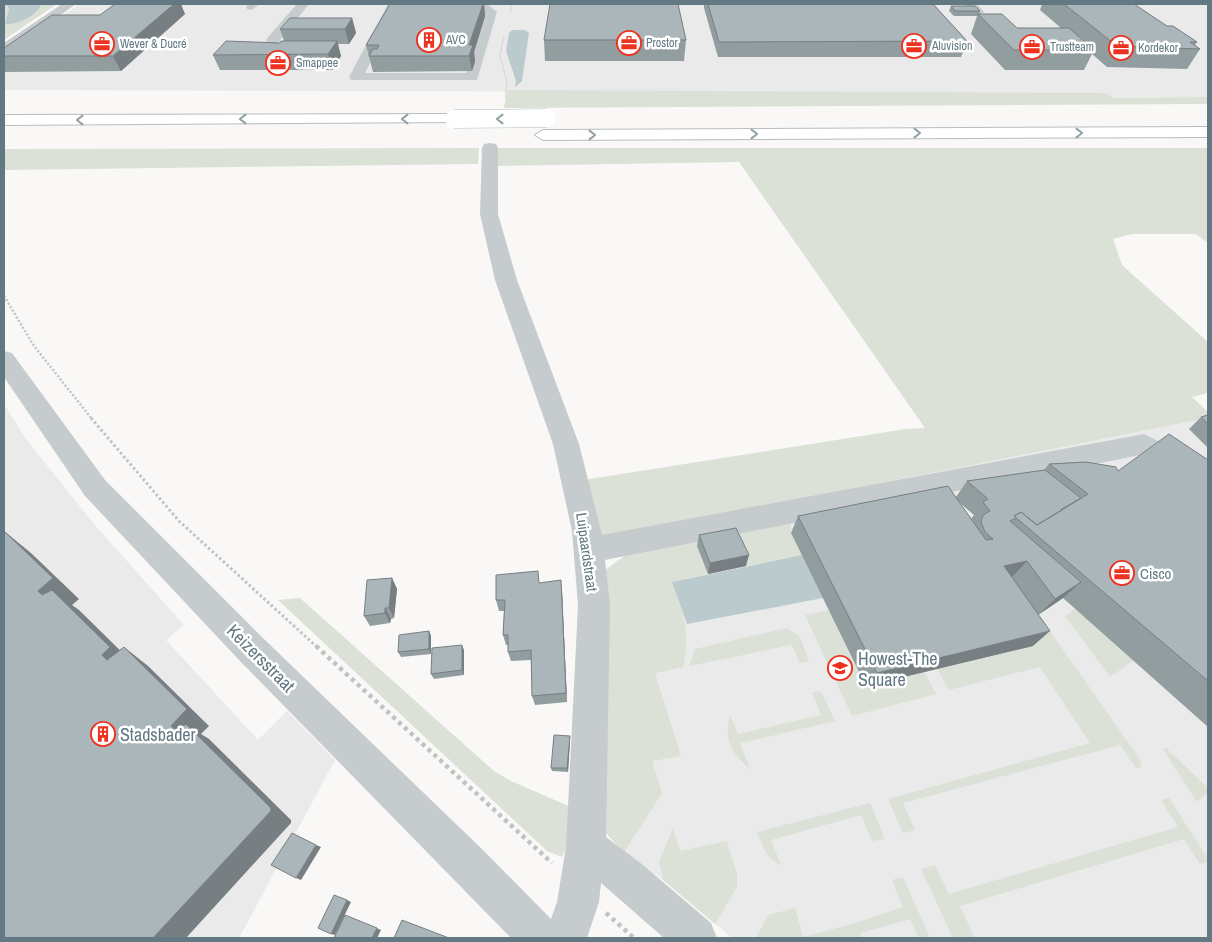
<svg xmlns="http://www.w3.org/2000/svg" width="1212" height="942" font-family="'Archivo Narrow',sans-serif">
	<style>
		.built { fill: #e9eae9 }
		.green { fill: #dbe1d6 }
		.water { fill: #bbcbcd }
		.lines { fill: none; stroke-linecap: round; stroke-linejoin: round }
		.highway-casing { stroke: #b8bdbf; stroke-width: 2 }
		.path-far3 { stroke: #bfc3c4; stroke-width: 1; stroke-dasharray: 1 1; stroke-linecap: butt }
		.path-far2 { stroke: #bfc3c4; stroke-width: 2.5; stroke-dasharray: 2 2; stroke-linecap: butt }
		.path-far1 { stroke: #bfc3c4; stroke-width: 3; stroke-dasharray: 2.5 2.5; stroke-linecap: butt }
		.path { stroke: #bfc3c4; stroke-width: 4.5; stroke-dasharray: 4 4; stroke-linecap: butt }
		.minor { fill: #c6cbce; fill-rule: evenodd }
		.highway { fill: #fff; fill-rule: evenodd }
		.highway-bridge-casing { stroke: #b8bdbf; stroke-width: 19; stroke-linecap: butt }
		.highway-bridge { stroke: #fff; stroke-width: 18 }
		.wall { fill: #929da0; fill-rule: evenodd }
		.shaded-wall { fill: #777f82 }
		.building { fill: #aab6ba; stroke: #777f82 }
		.oneway { stroke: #91a1a8 }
		.labels { text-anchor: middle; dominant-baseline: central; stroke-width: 5; stroke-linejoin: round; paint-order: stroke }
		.far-poi-label { font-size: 12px; fill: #627983; stroke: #fff; text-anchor: start }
		.street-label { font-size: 15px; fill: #627983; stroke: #fff }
		.poi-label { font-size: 15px; fill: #627983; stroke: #fff; text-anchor: start }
		.near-street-label { font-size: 18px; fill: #627983; stroke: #fff }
		.near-poi-label { font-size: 18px; fill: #627983; stroke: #fff; text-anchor: start }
	</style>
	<rect width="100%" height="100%" fill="#f9f8f6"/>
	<path class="built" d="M79 4H1208V97L1114 98 1106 93 4 90V58Z
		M4 404 26 439 94 524 184 625 166 640 258 740 287 711 335 760 239 938H4Z
		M1208 418V938H732L663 880 624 852 602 573 616 561 745 510Z"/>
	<path class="green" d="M4 4H57L4 40Z
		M507 90 1106 93 1114 98 1208 97V104L504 108Z
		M479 148 478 164 4 170V149Z
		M498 148H1208V243L1196 234H1132L1113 239 1122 265 1208 342V393L1192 397 1208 412V418L605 538 594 530 583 480 906 429 925 428 739 162 497 166Z
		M790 523 791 533 802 555 746 566 733 539 698 546 708 574 672 582C683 613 691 633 683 667L655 673 681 756 652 761 662 793 624 852 596 823 602 573 627 554Z
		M1012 577 1139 758 1142 767 1136 768 1120 745 903 803 915 830 903 833 888 799 1090 743 1040 667 949 690 937 669Z
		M300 598 494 771 511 781 573 808 568 843 562 857 547 851 278 600Z
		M1076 608 1134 660 1110 677 1065 616Z
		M829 610 866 686 924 672 936 694 852 716 805 615Z
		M787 628 800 637 809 661 800 663 792 645 689 666 695 649Z
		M821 691 835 721 740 743 750 769C730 752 724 740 730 715L738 734 821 715 812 692Z
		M1166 748 1208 788V792L1197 802 1163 749Z
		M1169 798 1208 859V862L1200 864 1184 839 960 906 974 937 953 938 921 869 935 865 949 894 1178 827 1161 800Z
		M870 803 885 839 872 841 861 815 771 840 781 865C766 859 763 846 757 832Z
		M673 828 680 851 727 841 737 874V887L715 924 663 880 659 861Z
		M903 877 930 938H919L910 919 860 933 862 938H756L768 915 795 908 803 937 856 923 903 907 892 880Z"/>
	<path class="water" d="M7 4H40L41 5C36 16 19 24 7 24L5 23 9 10Z
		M512 30H525L529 33 522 81 515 87 516 81 506 51 509 33Z
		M802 555 823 598 687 624 672 582Z"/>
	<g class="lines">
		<defs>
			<path id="highway" d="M454 114 460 116 462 119 460 122 4 125V115Z
				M1208 127V137L543 140 535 135 543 130Z"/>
		</defs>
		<use href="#highway" class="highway-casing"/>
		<path class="path-far3" d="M510 13 512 4
			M504 36 500 55 507 82 505 98"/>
		<path class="path-far2" d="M4 296 34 346 92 419"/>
		<path class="path-far1" d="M91 418 179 521 317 647"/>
		<path class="path" d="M316 646 552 863
			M606 913 634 938"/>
		<path class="minor" d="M62 4H76L9 52 4 53V43Z
			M246 4H260L251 10 247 9Z
			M297 4H309L278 43H268L266 40 268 37Z
			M388 4H400L365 73H466L485 13 474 4H487L497 12 477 80H351L349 77Z
			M964 4H977L984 12 978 16 974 15Z
			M490 143 496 144 498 148V214L517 280 579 444 602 535 1144 434 1208 466V490L1141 455 605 560 610 605 606 837 643 865 711 923 717 938H664L601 883 599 902 587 938H511L240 661 85 496 4 377V351L12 353 105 480 264 639 484 851 551 919 557 902 566 847 578 605 572 531 553 444 495 280 480 214 482 148 484 144Z"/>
		<use href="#highway" class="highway"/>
		<defs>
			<path id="highway-bridge" d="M454 119 547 118"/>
		</defs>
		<use href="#highway-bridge" class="highway-bridge-casing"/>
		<use href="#highway-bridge" class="highway-bridge"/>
	</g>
	<path class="wall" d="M390 4H484L485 16 474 52 475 61 472 71 373 72 366 45Z
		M704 4H933L967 41 961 57H718L704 8Z
		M1042 4H1134L1167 26 1197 42 1195 45 1200 49 1187 69 1107 67 1092 54 1084 70H1005L971 34 977 16H954L949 11 951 6 980 11 979 14 1017 28H1061L1040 10Z
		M185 14 121 71 4 72V48L100 15Z
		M352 18 356 33 349 44H338L341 56 332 70H220L213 55 280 43 284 41 280 29Z
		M544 40H686L684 61H545Z
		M1208 415V448L1189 429 1201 417Z
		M1208 460V727L1063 598 1038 615 1033 646 866 686 791 533 798 516 956 497 967 481 1044 470 1049 464 1118 471ZM960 503 974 515 971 519Z
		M699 535 746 566 708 574 697 546Z
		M392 578 397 589 394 618 391 619 390 623 370 626 364 616Z
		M562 591 567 702 535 705 532 696 531 660 511 661 508 652V645H506L503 635 504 611H499L496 600Z
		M429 631 431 636V654L401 657 398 652Z
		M464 650V675L434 679 431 674Z
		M570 740 568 772 552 771 551 768Z"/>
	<path class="shaded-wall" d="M174 4H181L185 14 121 71 113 56Z
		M483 4H484L485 16 474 52 475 61 472 71 469 56V45Z
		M352 18 356 33 349 44 345 29Z
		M337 41 341 56 332 70 328 54Z
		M4 531 31 553 79 599 72 605 79 610 136 666 107 660 38 591Z
		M749 555 746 566 708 574 710 563Z
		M1027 561 1012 577 1004 566Z
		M392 578 397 589 394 618 389 608Z
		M561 580 562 591 567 702 566 693Z
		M1081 582 1063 598 1038 615 1055 599Z
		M385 608 391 619 390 623 385 613Z
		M429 631 431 636V654L429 649Z
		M1050 631 1033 646 866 686 877 673Z
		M462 645 464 650V675L462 670Z
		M124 647 148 666 209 726 201 734 209 739 291 820V823L186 938H153L177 731 171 726Z
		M570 736V740L568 772 567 768Z
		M316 845 321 847 301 880 296 878Z
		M347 900 351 902 335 935 331 934Z
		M350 917 381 930 377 938H372Z"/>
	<path class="building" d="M115 4H174L113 56H4V48L52 15H100Z
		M390 4H483L469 45H473L469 56H369L373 49H377L379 45H366Z
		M550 4H678L686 40H544Z
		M708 4H933L967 41 719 42Z
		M1064 4H1134L1167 26H1173L1197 42H1190L1200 49 1117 46Z
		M951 6H975L980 11H955Z
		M978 14H1002L1017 28H1069L1094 50H1014Z
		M290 18H352L345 29H280Z
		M226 41 280 43 281 41H337L328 54 213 55Z
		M1208 415V424L1201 417Z
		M1169 434 1208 460V681L1014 516 1021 512 1037 525 1088 494 1049 464 1086 462 1116 467 1118 471Z
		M1045 470 1081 498 1062 509H1061L1062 510 1037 525 1021 512 1014 516 1016 518 1010 521 1081 582 1055 599 1027 561 1004 566 1050 631 877 673 798 516 948 486 986 540 993 539 985 532 981 522 983 515 990 511 983 502 988 499 967 481Z
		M736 528 749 555 710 563 699 535Z
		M4 531 53 578 38 591 42 595 52 590 110 647 102 655 107 660 124 647 187 709 171 726 177 731 186 724 271 808V811L153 938H4Z
		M538 571 539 583 561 580 566 693 532 696 531 650 508 652V635H503L505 600H496V575Z
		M392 578 389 608H385V613L364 616 367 580Z
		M429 631V649L398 652 399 635Z
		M462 645V670L431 674 432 648Z
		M554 735 570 736 567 768H551Z
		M292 833 316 845 296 878 271 865Z
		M334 895 347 900 331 934 318 928Z
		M345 915 377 928 372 938H334Z
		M402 920 449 938H394Z"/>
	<defs><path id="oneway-chevron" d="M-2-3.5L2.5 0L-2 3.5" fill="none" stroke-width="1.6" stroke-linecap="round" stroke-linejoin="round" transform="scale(1.25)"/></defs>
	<g class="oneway">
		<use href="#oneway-chevron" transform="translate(243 119) rotate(180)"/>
		<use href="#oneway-chevron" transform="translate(405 119) rotate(180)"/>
		<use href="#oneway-chevron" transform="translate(500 119) rotate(180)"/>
		<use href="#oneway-chevron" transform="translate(80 120) rotate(180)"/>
		<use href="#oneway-chevron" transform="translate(917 133)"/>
		<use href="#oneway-chevron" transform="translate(1079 133)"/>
		<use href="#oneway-chevron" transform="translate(754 134)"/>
		<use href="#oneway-chevron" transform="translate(592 135)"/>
	</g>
	<defs>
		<symbol id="building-ring" viewBox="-11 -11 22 22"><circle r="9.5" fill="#fff" stroke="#ee3220" stroke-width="1.5"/><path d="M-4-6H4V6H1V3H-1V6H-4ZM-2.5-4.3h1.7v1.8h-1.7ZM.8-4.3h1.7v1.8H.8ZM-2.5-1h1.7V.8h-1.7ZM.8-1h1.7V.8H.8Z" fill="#ee3220"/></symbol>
		<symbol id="office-ring" viewBox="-11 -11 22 22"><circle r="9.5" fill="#fff" stroke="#ee3220" stroke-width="1.5"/><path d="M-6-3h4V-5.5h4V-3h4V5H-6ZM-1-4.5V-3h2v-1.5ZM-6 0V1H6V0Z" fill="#ee3220"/></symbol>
		<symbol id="school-ring" viewBox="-11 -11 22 22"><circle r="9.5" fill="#fff" stroke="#ee3220" stroke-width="1.5"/><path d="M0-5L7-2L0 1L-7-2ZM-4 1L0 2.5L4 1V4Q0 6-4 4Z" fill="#ee3220"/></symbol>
	</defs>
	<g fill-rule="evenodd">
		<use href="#building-ring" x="415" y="26" width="28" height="28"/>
		<use href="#office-ring" x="615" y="29" width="28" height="28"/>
		<use href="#office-ring" x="88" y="30" width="28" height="28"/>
		<use href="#office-ring" x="900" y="32" width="28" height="28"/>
		<use href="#office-ring" x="1018" y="33" width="28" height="28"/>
		<use href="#office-ring" x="1107" y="34" width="28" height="28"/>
		<use href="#office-ring" x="264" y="49" width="28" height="28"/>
		<use href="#office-ring" x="1108" y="559" width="28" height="28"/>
		<use href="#school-ring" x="826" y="654" width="28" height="28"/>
		<use href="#building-ring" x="89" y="720" width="28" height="28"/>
	</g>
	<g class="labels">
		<g class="far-poi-label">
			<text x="446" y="40">AVC</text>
			<text x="646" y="43">Prostor</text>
			<text x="120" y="44">Wever &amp; Ducré</text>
			<text x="932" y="46">Aluvision</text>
			<text x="1050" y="47">Trustteam</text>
			<text x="1138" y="48">Kordekor</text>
			<text x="296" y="63">Smappee</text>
		</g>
		<g class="street-label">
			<text transform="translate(587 552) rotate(82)">Luipaardstraat</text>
		</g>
		<g class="poi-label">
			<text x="1140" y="573">Cisco</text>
		</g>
		<g class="near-street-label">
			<text transform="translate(261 658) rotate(45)">Keizersstraat</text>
		</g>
		<g class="near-poi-label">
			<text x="858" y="658">Howest-The<tspan x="858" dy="21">Square</tspan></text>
			<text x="120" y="734">Stadsbader</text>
		</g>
	</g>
	<rect width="1212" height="942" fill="none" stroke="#627983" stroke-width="10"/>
</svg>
